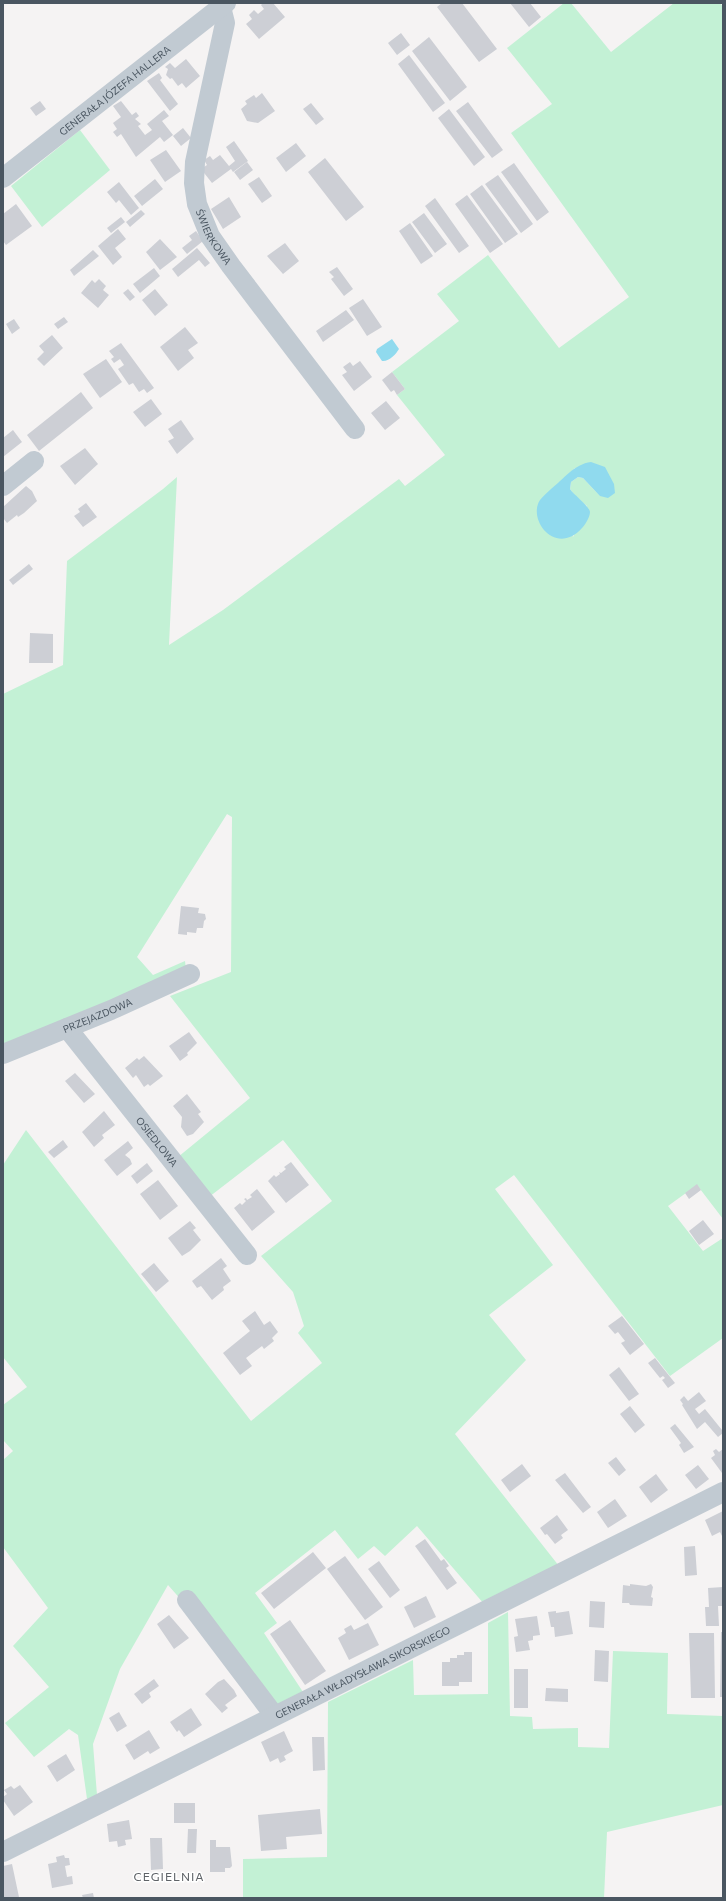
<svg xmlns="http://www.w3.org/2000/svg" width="726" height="1901" font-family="Commissioner,sans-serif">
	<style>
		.green { fill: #c3f1d5; fill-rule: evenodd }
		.water { fill: #90daee }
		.building { fill: #cdcfd5 }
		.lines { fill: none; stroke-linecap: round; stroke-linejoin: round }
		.minor { stroke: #c1cad2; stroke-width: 20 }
		.labels { text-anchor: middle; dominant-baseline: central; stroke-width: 3; stroke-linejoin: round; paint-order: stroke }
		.street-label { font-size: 10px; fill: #4a5661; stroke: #fff }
		.quarter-label { font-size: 12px; letter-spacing: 1px; fill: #5f6368; stroke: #fff }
	</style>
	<rect width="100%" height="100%" fill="#f5f3f3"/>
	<path class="green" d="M564 3H571L611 52 674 3H720L723 7V1219L697 1185 668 1206 703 1251 723 1238V1338L670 1376 514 1175 495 1189 553 1265 489 1315 526 1360 455 1434 559 1566 484 1604 417 1526 385 1556 374 1546 358 1559 335 1530 255 1593 277 1623 264 1633 303 1692 275 1706 168 1585 120 1669 93 1744 97 1795 87 1799 78 1735 69 1729 34 1757 5 1723 49 1687 13 1646 48 1608 3 1547V1460L13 1451 3 1440V1405L27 1387 3 1357V1165L26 1130 251 1421 322 1363 298 1333 304 1326 293 1292 261 1256 332 1201 283 1140 209 1197 178 1157 250 1098 170 996 231 972 232 817 227 814 137 957 153 975 185 961 186 969 3 1047V694L63 665 67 561 163 489 177 477 169 645 223 610 399 479 405 486 445 455 397 395 405 389 392 372 459 321 437 294 488 255 559 348 629 297 511 133 552 104 507 48ZM575 468 600 496 583 478 578 477 571 482 570 489 577 498 587 506 573 537 563 480Z
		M80 130 110 170 42 227 11 186Z
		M508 1612 510 1716 532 1717 533 1729 578 1728V1747L609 1748 613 1651 668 1653 667 1714 723 1716V1805L607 1832 604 1898H243V1859L327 1857 328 1702 413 1660 414 1695 488 1694V1623Z"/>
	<path class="water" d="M392 339 399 349C396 354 389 362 382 361L376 352 377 349Z
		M591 462 605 467 614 484 615 493 608 498 600 496 583 478 578 477 571 482 570 489C574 495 589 506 590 512 590 517 585 525 582 528 556 557 527 520 540 500 543 496 547 493 551 489 564 479 574 464 591 462Z"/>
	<path class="building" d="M263 3H273L285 17 259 39 246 24 252 19 249 15 254 10 258 14 264 9 261 5Z
		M442 3H462L497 49 479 62 437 7Z
		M510 3H530L541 17 529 27Z
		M401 33 410 45 397 55 388 43Z
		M429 37 467 87 450 101 412 51Z
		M409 55 445 103 433 112 398 64Z
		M186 59 200 76 186 88 182 83 178 86 172 78 170 79 166 75 168 69 165 67 170 63 175 68Z
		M159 73 162 78 160 80 178 104 170 111 147 81Z
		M262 93 275 111 258 123 247 121 241 109 247 104 245 101 254 95 256 98Z
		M40 101 46 109 36 116 30 108Z
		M121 101 132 115 136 112 139 116 135 119 141 124 138 126 145 135 152 130 147 124 164 110 169 116 162 121 173 135 164 142 160 137 136 157 121 134 117 137 113 132 117 129 113 123 121 117 113 106Z
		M468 102 503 150 492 158 456 111Z
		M311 103 324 119 316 125 303 109Z
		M449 109 485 157 474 166 438 118Z
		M183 128 191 138 181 146 173 136Z
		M234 141 248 161 233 172 231 169 212 183 201 169 207 165 204 160 210 156 213 160 220 155 229 166 235 161 226 147Z
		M296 143 306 156 286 172 276 158Z
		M166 150 181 171 165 182 150 160Z
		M325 158 364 207 346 221 308 172Z
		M247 162 253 170 240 180 234 172Z
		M514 163 549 212 537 221 501 172Z
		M498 175 533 224 521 233 485 184Z
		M259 177 272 196 262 203 248 184Z
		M155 179 163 189 142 206 134 196Z
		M119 182 139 208 131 215 119 200 116 203 107 192Z
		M482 185 518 234 505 243 470 194Z
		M467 195 503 244 490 253 455 204Z
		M229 197 241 217 223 229 211 209Z
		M435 198 469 246 459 253 425 206Z
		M16 204 32 226 6 245 3 241V214Z
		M141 210 145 214 130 227 126 222Z
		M424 213 447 244 435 253 412 222Z
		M121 217 125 222 111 233 107 228Z
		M410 223 433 256 421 264 399 231Z
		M118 229 126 239 115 248 122 257 113 265 98 246Z
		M196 231 203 241 187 254 182 248 192 240 189 236Z
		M160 239 177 257 160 270 146 252Z
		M285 243 299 261 283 274 267 256Z
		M197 248 210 263 205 267 199 260 178 277 172 269Z
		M93 250 99 256 74 276 70 270Z
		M337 267 353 289 344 296 331 279 334 277 329 272Z
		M154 268 160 276 140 293 133 284Z
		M99 279 106 286 103 290 109 295 98 308 81 293 92 280 95 283Z
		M128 289 135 297 130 301 123 293Z
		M155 289 168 305 155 316 142 300Z
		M363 299 382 327 367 336 349 308Z
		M346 310 354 320 323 342 316 331Z
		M64 317 68 322 58 329 54 324Z
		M14 319 20 328 12 334 6 324Z
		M185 327 198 343 188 350 194 358 178 371 160 347Z
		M52 335 63 348 44 366 37 359 44 352 39 346Z
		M121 343 154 388 147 393 144 389 139 392 133 383 129 385 118 369 124 365 120 359 114 363 111 359 114 357 109 351Z
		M106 359 122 382 100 398 83 374Z
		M360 361 372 377 354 391 342 375 347 372 343 367 350 362 353 366Z
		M392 372 405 389 397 395 394 390 391 392 382 380Z
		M81 392 93 408 39 451 27 435Z
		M151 399 162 414 145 427 133 412Z
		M386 401 400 418 385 430 371 413Z
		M181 420 194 439 177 454 168 441 174 438 168 429Z
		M13 430 22 442 3 457V438Z
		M85 448 98 464 75 485 60 466Z
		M26 486 32 491 37 501 24 513 18 517 17 515 7 523 3 518V507Z
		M86 503 97 517 83 527 74 516 80 512 78 509Z
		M29 564 33 569 13 585 9 580Z
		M30 633 53 634V663H29Z
		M181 906 199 908 198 913 205 914 206 919 204 921 203 928H197L196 933 187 932V935L178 934Z
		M189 1032 197 1043 187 1053 188 1055 180 1061 169 1046Z
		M144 1056 163 1076 150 1086 148 1084 144 1087 136 1075 133 1078 125 1068 137 1058 139 1060Z
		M75 1073 95 1094 84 1103 65 1081Z
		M187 1094 201 1112 198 1114 204 1122 193 1134 187 1136 181 1127 182 1117 173 1106Z
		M104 1111 115 1125 102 1135 104 1138 94 1147 82 1132Z
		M63 1140 68 1147 54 1158 48 1152Z
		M128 1141 133 1148 125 1155 130 1159 132 1164 117 1176 104 1160Z
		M291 1162 309 1185 286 1203 268 1181 274 1175 276 1177 280 1174 279 1172 281 1173 286 1169 284 1167Z
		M147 1163 153 1171 137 1184 131 1176Z
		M158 1180 178 1206 160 1220 140 1194Z
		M697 1184 701 1190 689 1199 685 1193Z
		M257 1189 275 1212 252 1231 234 1208 240 1203 242 1205 246 1201 244 1199 246 1198 247 1200 252 1197 250 1195Z
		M703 1220 714 1234 699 1245 689 1231Z
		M190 1221 196 1228 193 1230 201 1240 190 1251 182 1256 168 1238Z
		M221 1258 227 1266 223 1269 231 1281 223 1287 224 1290 212 1300 201 1286 197 1288 192 1281Z
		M154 1263 169 1281 156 1292 141 1274Z
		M255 1311 264 1325 270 1321 278 1332 272 1338 274 1341 264 1349 262 1346 246 1358 252 1366 240 1375 223 1353 250 1331 242 1321Z
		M622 1316 644 1344 630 1355 621 1343 625 1341 618 1332 615 1334 608 1326Z
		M655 1358 675 1383 668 1388 662 1380 665 1378 663 1376 660 1378 648 1363Z
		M619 1367 639 1394 629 1401 609 1375Z
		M699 1392 706 1401 695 1409 699 1414 705 1409 722 1430 723 1433 718 1437 705 1422 697 1429 682 1405 683 1404 680 1400 684 1396 688 1401Z
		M630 1406 645 1425 635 1433 620 1414Z
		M675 1424 694 1447 684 1453 679 1445 681 1443 670 1428Z
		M716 1449 719 1452 723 1449 722 1473 711 1458 715 1455 713 1451Z
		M616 1457 626 1470 619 1476 608 1463Z
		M522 1464 531 1476 510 1492 501 1480Z
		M698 1465 709 1479 696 1489 685 1475Z
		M565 1473 591 1507 583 1513 555 1480Z
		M656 1474 668 1490 651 1503 639 1487Z
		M615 1499 627 1516 608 1528 597 1512Z
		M723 1511V1538L720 1532 712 1536 705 1520Z
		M557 1515 568 1530 561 1535 563 1538 555 1544 547 1534 545 1535 540 1528Z
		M425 1539 441 1561 444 1559 449 1566 446 1568 457 1583 447 1590 415 1546Z
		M695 1546 697 1575 685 1576 684 1547Z
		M313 1552 326 1568 274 1609 261 1593Z
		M345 1556 383 1607 365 1620 327 1569Z
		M379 1561 400 1590 390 1598 368 1569Z
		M630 1584 646 1586 651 1584 653 1587 651 1597 653 1598 652 1606 630 1605 629 1603H622L623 1585 630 1586Z
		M723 1587V1606H718L719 1626H706L705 1607H709L708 1588Z
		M426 1596 436 1617 414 1628 404 1607Z
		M590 1601 605 1602 604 1628 589 1627Z
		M556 1611V1613L569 1611 573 1634 555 1637 554 1627H551L548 1612Z
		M169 1615 189 1638 174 1649 157 1624Z
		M537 1616 540 1635 533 1636V1640L528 1641 530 1650 516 1652 514 1637 518 1636 515 1619Z
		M290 1620 326 1671 305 1685 270 1634Z
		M368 1623 379 1645 349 1660 338 1638 346 1633 344 1629 351 1625 354 1630Z
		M721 1632H723V1697H720Z
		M689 1633H714L715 1698H691Z
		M595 1650 609 1651 608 1682 594 1681Z
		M464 1652H472V1682H459V1686H442V1662H450V1658H457V1655H464Z
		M514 1669H528V1708H514Z
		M154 1679 159 1686 149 1693 151 1697 142 1704 134 1694Z
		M224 1679 234 1690 237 1696 225 1705 228 1708 222 1713 205 1694 218 1682Z
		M546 1688 568 1689V1702L545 1701Z
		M191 1708 202 1725 184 1737 179 1730 177 1732 170 1722Z
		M119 1712 127 1726 117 1732 109 1718Z
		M149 1730 160 1748 150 1754 148 1751 134 1760 125 1745Z
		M284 1731 293 1751 284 1756 286 1760 280 1763 278 1758 270 1762 261 1742Z
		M312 1737H324L325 1770 313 1771Z
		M66 1754 75 1770 57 1782 47 1766Z
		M20 1785 33 1802 14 1816 3 1800V1797L7 1794 4 1790 11 1786 14 1789Z
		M174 1803H195V1823H174Z
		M320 1809 322 1834 286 1837 287 1849 261 1851 258 1815Z
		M129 1820 132 1839 125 1840 126 1845 118 1847 117 1841 109 1842 107 1824Z
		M188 1829H197L196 1853H187Z
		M150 1838H162L163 1869 151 1870Z
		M210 1840H216V1847H230L232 1866 230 1868H225V1872H210Z
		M64 1855 65 1858H69L70 1865 65 1866 67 1877 72 1876 73 1884 52 1888 48 1864 57 1862 56 1857Z
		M12 1864 19 1897 3 1898V1866Z
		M93 1893 94 1898H83L82 1895Z"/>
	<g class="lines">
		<g class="minor">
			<path id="s1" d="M221 7 225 23 195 162 194 183 197 204 210 236 231 266 355 429"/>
			<path id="s2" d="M3 178 226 3"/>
			<path d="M3 486 34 461"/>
			<path id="s3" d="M67 1028 247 1255"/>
			<path id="s4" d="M3 1054 111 1010 190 974"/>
			<path d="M187 1600 274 1715"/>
			<path id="s5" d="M3 1852 723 1492"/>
		</g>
	</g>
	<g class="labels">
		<g class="street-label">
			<text stroke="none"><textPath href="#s2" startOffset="142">GENERAŁA JÓZEFA HALLERA</textPath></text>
			<text stroke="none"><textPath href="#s1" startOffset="238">ŚWIERKOWA</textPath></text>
			<text stroke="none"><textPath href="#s4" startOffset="102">PRZEJAZDOWA</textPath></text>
			<text stroke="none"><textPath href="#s3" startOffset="145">OSIEDLOWA</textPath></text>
			<text stroke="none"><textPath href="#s5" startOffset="402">GENERAŁA WŁADYSŁAWA SIKORSKIEGO</textPath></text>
		</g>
		<g class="quarter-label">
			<text x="169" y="1876">CEGIELNIA</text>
		</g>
	</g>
	<rect width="726" height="1901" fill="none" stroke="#4a5661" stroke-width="8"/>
</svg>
